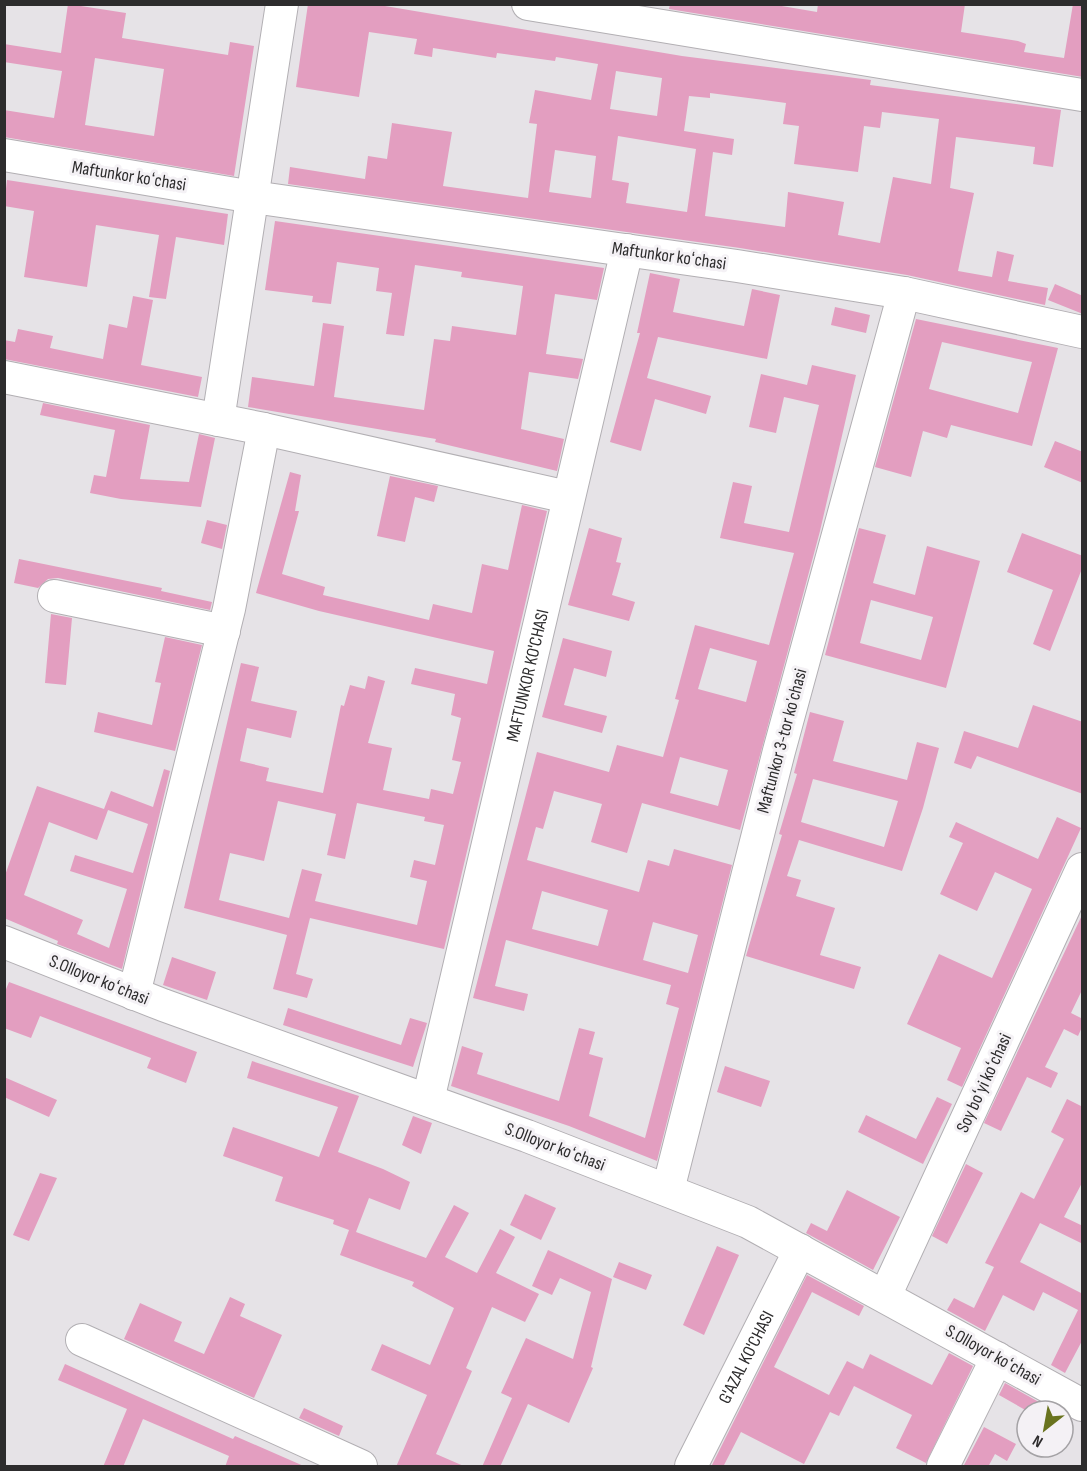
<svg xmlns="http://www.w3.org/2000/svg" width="1087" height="1471" font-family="'Sofia Sans Condensed',sans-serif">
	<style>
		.building { fill: #e39ec0; fill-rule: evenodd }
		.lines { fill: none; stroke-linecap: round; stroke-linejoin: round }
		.minor-casing { stroke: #b2afb3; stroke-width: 34 }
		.minor { stroke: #fff; stroke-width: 32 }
		.labels { text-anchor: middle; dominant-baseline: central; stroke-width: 6; stroke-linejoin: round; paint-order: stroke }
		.street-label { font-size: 18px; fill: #2d2c2d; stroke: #f4f1f5 }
	</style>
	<rect width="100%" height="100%" fill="#e6e3e7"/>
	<path class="building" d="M68 4 126 13 122 38 228 55 230 42 254 46 234 176 4 137V110L54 118 62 71 4 62V44L61 53ZM95 58 164 69 154 136 85 125Z
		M308 4H373L682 56 871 80 870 85 1061 110 1053 167 1033 164 1035 147 956 137 950 188 974 193 958 271 992 277 997 251 1014 255 1008 281 1048 288 1045 305 907 275 740 248 288 184 290 167 365 179 368 156 387 159 392 123 452 132 443 186 528 198 537 124 529 123 535 90 591 100 598 64 556 57 555 61 497 53 496 58 433 48 432 57 414 54 417 39 369 32 359 97 296 87ZM616 71 662 78 657 116 610 109ZM710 93 786 103 783 124 799 126 794 164 858 172 864 126 880 128 882 112 939 119 931 184 893 177 880 243 838 235 844 202 788 192 785 227 705 216 713 152 732 155 734 139 684 131 689 96 710 98ZM618 136 696 149 687 212 626 203 629 183 612 180ZM555 150 596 156 591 198 549 192Z
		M670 4H770L817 12 818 4H965L961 32 1018 41 1026 44 1024 52 1064 58 1073 4H1083V77L669 9Z
		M7 180 228 214 224 245 176 237 166 299 149 297 159 235 96 225 87 287 24 277 34 211 4 206Z
		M275 221 604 268 597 300 555 294 546 354 583 359 578 379 529 372 521 429 564 439 557 471 435 442 436 439 248 407 252 377 314 386 323 323 344 326 334 397 424 410 434 339 450 341 452 326 516 335 523 286 461 277 462 272 415 265 404 336 386 334 392 293 376 291 379 268 337 262 331 304 312 302 313 296 265 290Z
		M650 273 680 279 673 312 744 326 752 289 780 295 767 359 658 337 647 378 711 396 706 414 655 399 641 451 610 442 640 333H637Z
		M1055 284 1083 296V314L1048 300Z
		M133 296 153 300 141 365 202 377 198 397 4 359V340L15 342 18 329 53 336 50 348 103 359 109 324 127 328Z
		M835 307 870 315 866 333 831 325Z
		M916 319 1058 348 1032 446 951 425 947 438 923 431 911 477 875 467ZM942 342 1032 362 1018 413 929 389Z
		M812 365 856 375 820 531 740 830 642 803 627 853 591 842 602 804 554 791 543 829 536 827 527 860 639 892 648 860 669 866 674 849 732 865 657 1161 569 1126 451 1086 462 1046 483 1053 477 1074 559 1101 579 1028 595 1032 589 1054 603 1058 589 1116 645 1138 679 1008 666 1004 671 985 506 940 495 986 528 994 524 1011 473 998 537 752 609 772 617 745 663 757 679 700 675 699 695 625 769 645 794 553 720 538 733 482 752 486 744 523 789 532 819 405 784 397 776 433 749 427 761 374 807 385ZM710 648 757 661 746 702 698 689ZM680 757 728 770 718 806 670 793ZM542 891 608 910 598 946 532 929ZM653 922 698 935 688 973 643 960Z
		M43 403 150 425 140 479 189 482 199 434 215 438 201 507 121 499 90 493 94 475 106 477 115 430 40 415Z
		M1055 441 1083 452V483L1044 467Z
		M290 472 301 475 295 511H299L282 574 325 587 323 595 429 620 433 604 472 613 482 564 508 570 522 505 547 511 444 949 310 918 296 974 313 979 307 998 273 989 287 935 184 908 241 663 259 667 251 701 297 711 291 738 247 728 240 761 269 768 266 781 323 793 341 705 344 706 350 685 365 689 368 676 385 681 368 743 392 748 383 790 429 799 431 789 453 794 461 762 452 760 461 718 451 715 455 694 411 684 415 668 487 684 494 651 319 611 256 593ZM278 801 336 814 327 855 345 859 357 803 425 817 424 821 444 825 435 865 414 860 410 877 427 881 417 925 315 901 322 874 302 869 289 918 219 900 230 853 264 861Z
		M390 476 438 486 434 502 415 497 405 542 377 536Z
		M207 520 227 525 222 549 201 543Z
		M589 528 622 538 616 562 621 563 612 595 635 602 629 621 568 605Z
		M859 528 886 535 873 583 915 595 927 546 980 561 946 688 825 655ZM871 600 933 617 921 660 860 643Z
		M1022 533 1083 556V566L1050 651 1033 644 1053 590 1007 572Z
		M19 559 162 588 161 591 212 602 210 610 58 578 48 579 38 588 14 583Z
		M51 614 72 618 66 685 45 683Z
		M165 637 202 645 175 751 94 732 98 712 152 725 161 683 155 682Z
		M563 638 612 651 606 677 574 668 564 705 607 716 602 733 542 717Z
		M1033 705 1083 722V794L977 756 971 769 954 763 964 731 1018 748Z
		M810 712 844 721 833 761 907 780 917 742 939 748 923 808 902 871 799 840 787 876 801 880 796 896 835 908 820 955 861 967 854 989 746 956 782 835 779 834 797 774 794 773ZM813 779 898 801 884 847 801 822Z
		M164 769 170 771 122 969 57 944 58 941 4 918V878L37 786 104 809 111 791 153 807ZM108 810 148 824 133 873 75 855 70 871 127 889 109 948 77 934 83 920 24 895 49 822 97 840Z
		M1057 817 1081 828 962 1087 947 1080 961 1048 907 1024 939 954 992 978 1032 889 995 872 977 911 940 894 963 843 949 837 956 822 1038 859Z
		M1083 913V988L1071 1013 1083 1019V1025L1078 1036 1064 1029 1045 1067 1058 1073 1051 1088 1027 1077 1001 1131 984 1123Z
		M172 957 216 972 207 1000 163 985Z
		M9 982 197 1052 186 1083 147 1068 151 1058 40 1016 31 1038 4 1028V994Z
		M288 1008 401 1045 410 1018 427 1023 413 1067 283 1025Z
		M252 1061 359 1096 338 1152 383 1169 410 1182 400 1210 369 1198 356 1232 426 1258 454 1205 469 1213 445 1257 477 1273 500 1229 515 1237 496 1273 539 1294 525 1322 492 1307 466 1368 472 1371 436 1454 466 1467H396L427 1395 371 1370 382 1344 430 1365 454 1308 412 1286 414 1282 340 1255 349 1230 333 1224 334 1220 275 1201 283 1177 223 1156 233 1127 319 1157 338 1107 247 1078Z
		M725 1066 770 1081 761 1107 717 1092Z
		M4 1077 57 1100 49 1117 4 1097Z
		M937 1097 952 1104 923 1164 858 1132 866 1115 916 1139Z
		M1067 1099 1081 1106 1083 1104V1181L1064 1217 1083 1226V1244L1040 1223 1020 1262 1083 1294V1339L1065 1373 1051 1365 1078 1310 1043 1292 1034 1311 1003 1295 985 1331 947 1310 954 1298 974 1308 994 1267 985 1263 1021 1192 1034 1199 1064 1139 1051 1132Z
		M413 1116 432 1123 421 1154 402 1145Z
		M966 1164 983 1173 947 1244 932 1236Z
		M40 1173 57 1178 29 1241 13 1235Z
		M847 1190 900 1217 873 1270 806 1233 811 1223 827 1231Z
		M525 1194 556 1208 541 1240 510 1225Z
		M717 1246 739 1255 704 1335 683 1325Z
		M548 1250 612 1279 591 1367 593 1368 569 1423 528 1404 500 1467H482L512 1398 501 1393 526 1338 573 1359 591 1292 560 1278 552 1295 532 1286Z
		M619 1262 652 1275 646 1290 613 1277Z
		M807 1275 864 1306 859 1316 812 1292 774 1367 829 1395 847 1361 863 1369 870 1354 932 1385 949 1353 973 1366 926 1463 896 1448 912 1415 854 1386 839 1416 830 1412 804 1464 741 1432 723 1467H711Z
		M230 1297 245 1304 240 1316 282 1335 254 1398 124 1339 140 1303 182 1322 174 1341 204 1354Z
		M65 1364 233 1439 235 1436 306 1467H225L229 1456 143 1419 123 1467H103L127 1409 58 1380Z
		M1005 1383 1055 1411H1027L999 1395Z
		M304 1408 343 1426 339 1436 299 1418Z
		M984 1427 1016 1444 1007 1461 995 1454 988 1467H963Z"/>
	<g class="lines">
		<defs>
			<g id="minor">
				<path d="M528 4 1082 95"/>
				<path d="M4 155 253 197 737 266 904 293 1082 332"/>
				<path d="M4 377 264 429 568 497"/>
				<path d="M218 420 282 4"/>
				<path d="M54 596 224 631"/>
				<path d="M4 942 163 1005 527 1136 748 1222 1082 1405"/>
				<path d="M134 994 229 609 264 429"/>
				<path id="s1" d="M428 1100 627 250"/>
				<path d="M668 1190 779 751 904 293"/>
				<path d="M885 1296 1082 869"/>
				<path d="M82 1340 361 1466"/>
				<path id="s2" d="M691 1466 800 1250"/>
				<path d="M943 1466 997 1358"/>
			</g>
		</defs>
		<use href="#minor" class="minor-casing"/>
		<use href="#minor" class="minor"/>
	</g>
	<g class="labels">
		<g class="street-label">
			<text transform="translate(129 176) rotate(9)">Maftunkor koʻchasi</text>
			<text transform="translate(669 256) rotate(8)">Maftunkor koʻchasi</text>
			<text stroke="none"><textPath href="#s1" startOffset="436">MAFTUNKOR KO'CHASI</textPath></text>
			<text transform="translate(782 741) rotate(-75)">Maftunkor 3-tor koʼchasi</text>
			<text transform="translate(99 980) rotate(22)">S.Olloyor koʻchasi</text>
			<text transform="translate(984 1083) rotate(-65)">Soy boʻyi koʻchasi</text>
			<text transform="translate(555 1147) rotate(21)">S.Olloyor koʻchasi</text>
			<text transform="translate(993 1355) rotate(29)">S.Olloyor koʻchasi</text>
			<text stroke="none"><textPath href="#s2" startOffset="122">G'AZAL KO'CHASI</textPath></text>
		</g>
	</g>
	<rect width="1087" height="1471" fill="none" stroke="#2d2c2d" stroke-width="12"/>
	<g transform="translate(1045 1429) rotate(211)"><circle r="28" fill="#f4f1f5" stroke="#a4a2a5" stroke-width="1.5"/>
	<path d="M0-4.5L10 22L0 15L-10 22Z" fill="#69731e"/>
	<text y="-9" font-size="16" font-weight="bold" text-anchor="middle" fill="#2d2c2d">N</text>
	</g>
</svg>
